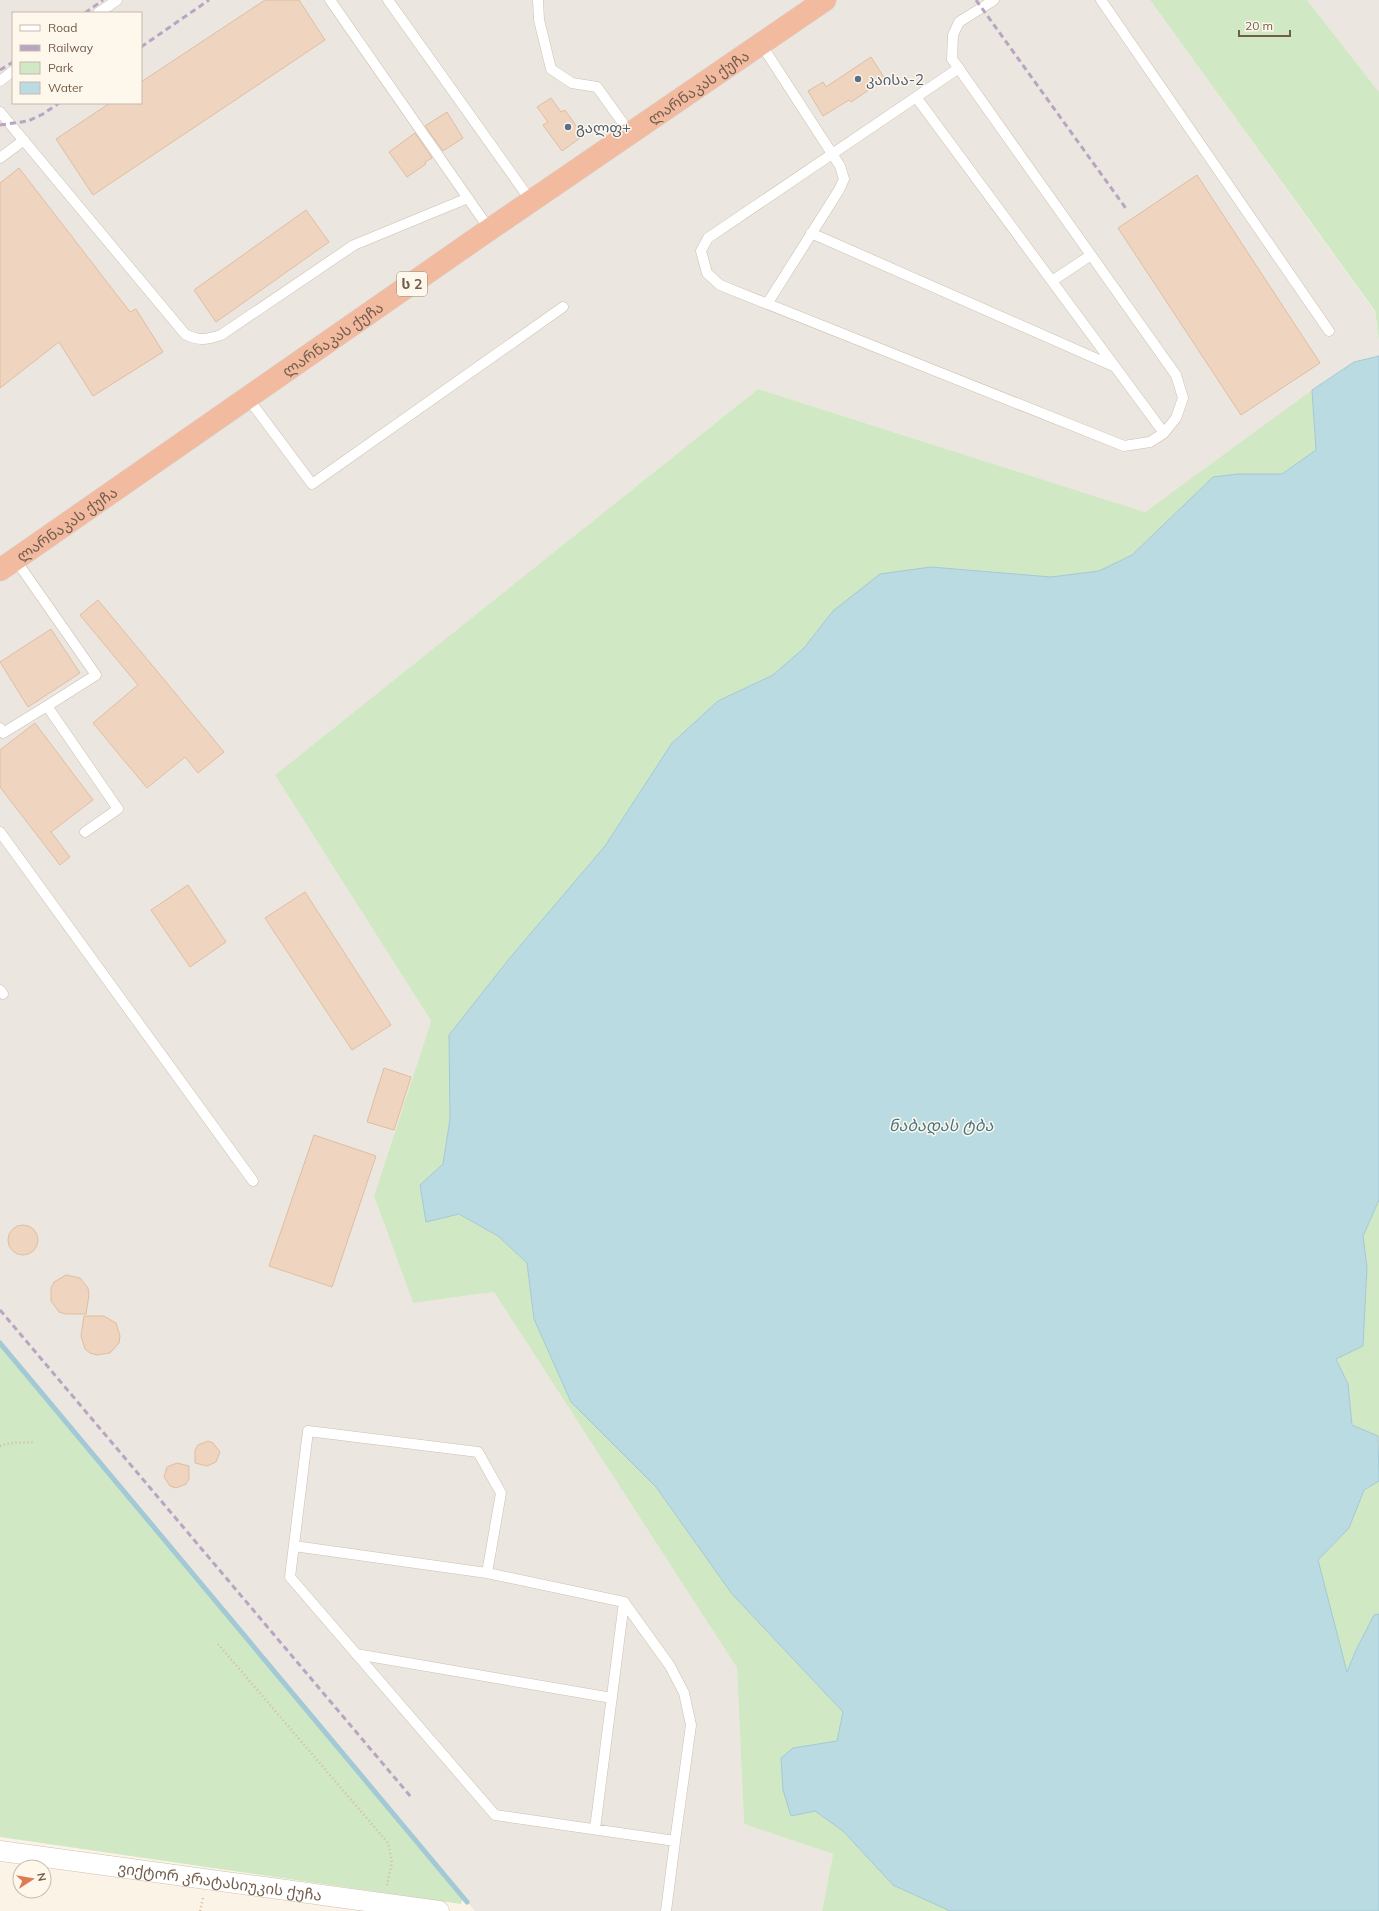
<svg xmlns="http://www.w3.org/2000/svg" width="1379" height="1911" font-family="Mulish,'Noto Sans Georgian',sans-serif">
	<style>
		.industrial { fill: #ebe6df; fill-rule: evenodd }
		.green { fill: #d1e8c5 }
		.water { fill: #bbdbe3; stroke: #a2c9d5 }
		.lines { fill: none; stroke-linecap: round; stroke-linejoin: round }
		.stream { stroke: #a2c9d5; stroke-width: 5 }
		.building { fill: #efd5bf; stroke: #e0bda0 }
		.lane-casing { stroke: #cebfb0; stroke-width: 11 }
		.street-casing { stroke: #cebfb0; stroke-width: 21 }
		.highway-casing { stroke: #d8d1cd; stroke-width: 23 }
		.path { stroke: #d4b9a2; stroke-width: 2.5; stroke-dasharray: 1 3; stroke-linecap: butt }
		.lane { stroke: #fff; stroke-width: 10 }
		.street { stroke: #fff; stroke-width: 20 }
		.highway { stroke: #f2bba0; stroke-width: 22 }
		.rail { stroke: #b8a5c4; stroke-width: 3; stroke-dasharray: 6 4; stroke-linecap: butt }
		.service-dot { fill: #5c6f8a; stroke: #fef8ec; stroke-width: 1.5 }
		.labels { text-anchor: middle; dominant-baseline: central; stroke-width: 3; stroke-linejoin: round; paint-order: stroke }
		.shield { fill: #fef8ec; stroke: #9d8b7c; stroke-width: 1 }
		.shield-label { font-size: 14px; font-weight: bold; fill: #735c4c }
		.service-label { font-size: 15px; fill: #4e5e75; stroke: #fef8ec; text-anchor: start }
		.street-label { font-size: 15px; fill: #735c4c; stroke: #fef8ec }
		.water-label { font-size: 16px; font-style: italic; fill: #477685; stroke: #fef8ec }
	</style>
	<rect width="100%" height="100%" fill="#fbf4e6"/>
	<path class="industrial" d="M0 0H1150L1375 312 1379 341V356L1354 362 1329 378 1145 512 758 389 275 775 431 1021 374 1196 413 1303 494 1292 737 1668 744 1824 833 1854 822 1911H475L0 1343ZM13 13H141V103H13Z
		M1307 0H1379V92Z"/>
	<path class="green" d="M1150 0H1307L1379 92V341L1375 311Z
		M758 389 1145 512 1312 390 1316 450 1282 474H1238L1213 477 1132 555 1099 571 1051 577 931 567 833 611 804 648 773 675 718 701 672 743 605 846 509 959 449 1035 450 1119 443 1164 420 1186 426 1221 459 1214 498 1236 527 1263 534 1319 571 1402 656 1487 732 1594 843 1712 837 1741 793 1748 815 1811 843 1831 893 1885 950 1911H822L833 1854 744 1824 737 1668 494 1292 413 1303 374 1196 431 1021 275 775Z
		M1379 1200V1444L1378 1436 1352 1425 1348 1384 1336 1358 1363 1346 1367 1268 1363 1236Z
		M0 1343 463 1897 461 1904 0 1837Z
		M1379 1481V1614L1374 1616 1356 1650 1347 1672 1318 1560 1349 1528 1364 1490Z"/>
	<path class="water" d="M1379 356V1200L1363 1236 1367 1268 1363 1346 1336 1359 1348 1384 1352 1425 1378 1436 1379 1481 1364 1490 1349 1528 1318 1560 1347 1672 1356 1650 1374 1615 1379 1614V1911H950L893 1885 843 1831 815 1811 791 1816 783 1790 781 1758 793 1748 837 1741 843 1712 732 1594 656 1487 571 1402 534 1319 527 1263 498 1236 459 1214 426 1222 420 1185 443 1164 450 1119 449 1035 509 959 605 846 672 743 718 701 773 675 804 648 833 611 880 574 931 567 1051 577 1099 571 1132 555 1213 477 1238 474H1282L1316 450 1312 390 1354 362Z"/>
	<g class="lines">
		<path class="stream" d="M0 1343 467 1902"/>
	</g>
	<path class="building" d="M265 0H299L325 40 93 195 56 139 110 103H141V82Z
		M871 57 885 79 851 102 849 100 823 116 808 91 823 82 826 87Z
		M551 98 561 112 565 110 583 136 562 151 543 125 548 122 537 107Z
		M447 112 463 138 443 151 425 126Z
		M415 133 432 158 425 162 426 164 407 177 389 152Z
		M19 168 130 312 136 309 163 352 93 396 59 342 0 388V183Z
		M1197 175 1320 363 1241 415 1118 228Z
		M306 210 329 242 216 322 194 290Z
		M98 600 224 752 198 773 185 757 147 788 93 723 138 685 80 615Z
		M51 629 80 673 28 707 0 662Z
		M35 723 93 800 51 832 70 857 60 865 0 787V750Z
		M188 885 226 942 190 967 151 910Z
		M305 892 391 1025 352 1050 265 918Z
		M384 1068 411 1077 394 1130 367 1122Z
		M314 1135 376 1156 332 1287 269 1266Z
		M8 1240a15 15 0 1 1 30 0a15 15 0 1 1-30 0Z
		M66 1275 80 1278 88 1288 89 1295 86 1314H66L59 1312 51 1301V1288L54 1282Z
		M84 1316H104L116 1323 120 1336 119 1343 110 1353 97 1355 90 1353 85 1349 81 1336Z
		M208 1441 213 1443 220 1452 216 1462 207 1466 195 1463V1450L198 1445Z
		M177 1463 189 1466V1479L186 1484 176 1488 170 1486 164 1477 167 1467Z"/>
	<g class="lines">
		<defs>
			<path id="lane" d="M330 0 490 230
				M388 0 531 201
				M538 0 539 20 551 69 572 83 597 87 630 133
				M1101 0 1329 331
				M98 13 117 0
				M761 44 840 166 844 179 839 190 767 304
				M959 68 708 238 701 251 707 273 720 285 1124 446 1150 442 1164 433 1176 418 1183 398 1176 375 952 59 953 35 959 22 994 0
				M0 81 13 71
				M916 97 1164 433
				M0 112 185 334C198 341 206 340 221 335L354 245 468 198
				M0 158 24 140
				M811 233 1113 366
				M1052 281 1091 255
				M248 398 312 484 563 307
				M15 559 96 675 47 706 118 809 85 832
				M0 728 3 733 47 706
				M0 832 253 1181
				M0 990 3 994
				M294 1546 487 1573 624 1602 670 1666 684 1693 691 1725 675 1841
				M487 1573 501 1493 478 1452 308 1431 290 1577 495 1815 675 1841 666 1911
				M356 1654 612 1698
				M595 1829 624 1602"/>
			<g id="street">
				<path id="s1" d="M0 1851 439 1911"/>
			</g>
			<g id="highway">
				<path id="s2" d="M0 570 480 236 825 0"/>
			</g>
		</defs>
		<use href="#lane" class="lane-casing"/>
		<use href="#street" class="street-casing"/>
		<use href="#highway" class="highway-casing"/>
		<path class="path" d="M0 1446 10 1443 35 1442
			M218 1644 388 1843 392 1862 387 1885
			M200 1911 203 1898"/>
		<use href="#lane" class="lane"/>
		<use href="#street" class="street"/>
		<use href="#highway" class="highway"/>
		<path class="rail" d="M976 0 1127 210
			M85 13 103 0
			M141 47 209 0
			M0 70 13 62
			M0 125 28 121 43 114 59 103
			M0 1310 411 1797"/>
	</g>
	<g class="service-dot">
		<circle cx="858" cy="79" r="4"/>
		<circle cx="568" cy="127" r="4"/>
	</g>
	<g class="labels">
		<rect class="shield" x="397" y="272" width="30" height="24" rx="3"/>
		<g class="shield-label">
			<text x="412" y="284">ს 2</text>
		</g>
		<g class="service-label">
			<text x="866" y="79">კაისა-2</text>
			<text x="576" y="127">გალფ+</text>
		</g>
		<g class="street-label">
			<text stroke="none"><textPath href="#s2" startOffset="849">ლარნაკას ქუჩა</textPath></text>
			<text stroke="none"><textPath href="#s2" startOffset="405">ლარნაკას ქუჩა</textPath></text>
			<text stroke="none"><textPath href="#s2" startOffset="81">ლარნაკას ქუჩა</textPath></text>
			<text stroke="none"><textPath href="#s1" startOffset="222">ვიქტორ კრატასიუკის ქუჩა</textPath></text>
		</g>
		<g class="water-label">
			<text x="941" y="1125">ნაბადას ტბა</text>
		</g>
	</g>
	<rect x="12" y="12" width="130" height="92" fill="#fef8ec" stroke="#c6baac"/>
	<rect x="20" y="25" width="20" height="6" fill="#ffffff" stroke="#c6baac"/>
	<text x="48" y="32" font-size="12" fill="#735c4c">Road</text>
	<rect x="20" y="45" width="20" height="6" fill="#b8a5c4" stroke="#c6baac"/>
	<text x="48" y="52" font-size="12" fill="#735c4c">Railway</text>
	<rect x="20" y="62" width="20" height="12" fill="#d1e8c5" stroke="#c6baac"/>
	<text x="48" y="72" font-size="12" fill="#735c4c">Park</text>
	<rect x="20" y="82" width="20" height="12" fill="#bbdbe3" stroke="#c6baac"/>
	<text x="48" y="92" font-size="12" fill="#735c4c">Water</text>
	<g transform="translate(32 1879) rotate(78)"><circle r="19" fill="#fef8ec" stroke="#c6baac"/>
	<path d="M0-3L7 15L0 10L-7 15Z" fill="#de7b52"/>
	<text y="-6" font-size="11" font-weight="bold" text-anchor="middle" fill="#735c4c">N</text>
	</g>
	<path d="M1239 30v6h51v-6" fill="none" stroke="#735c4c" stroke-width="2"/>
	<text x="1245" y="30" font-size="12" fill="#735c4c" stroke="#fef8ec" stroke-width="3" paint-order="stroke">20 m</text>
</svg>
